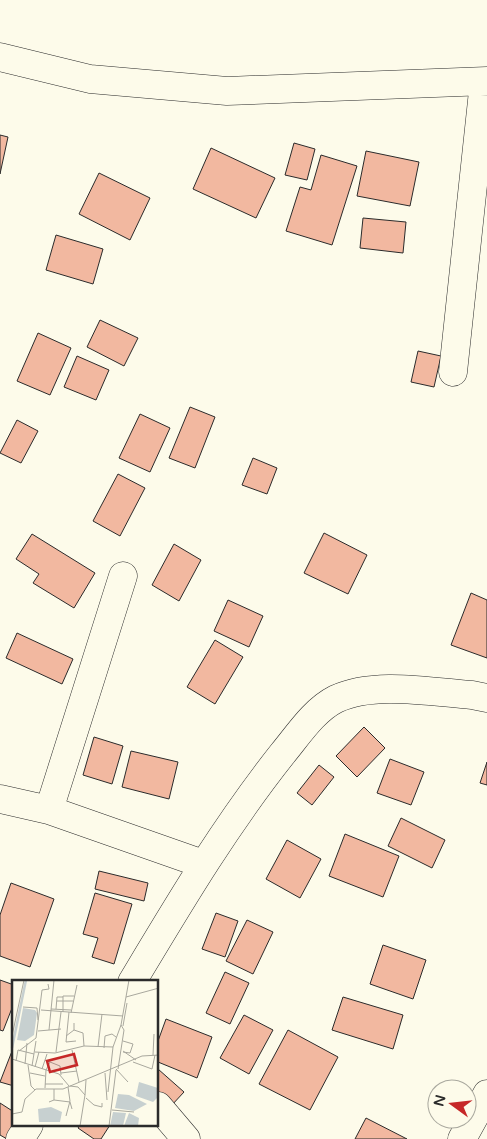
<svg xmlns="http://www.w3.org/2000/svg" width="487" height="1139" font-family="'Varela Round',sans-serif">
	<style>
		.building { fill: #f2b8a0; stroke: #2b2b2b }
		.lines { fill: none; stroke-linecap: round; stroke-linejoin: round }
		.minor-casing { stroke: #2b2b2b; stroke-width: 29 }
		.minor { stroke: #fdfbea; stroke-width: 28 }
		.inset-river { fill: none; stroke: #c7d0d0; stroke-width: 2.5 }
		.inset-road { fill: none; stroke: #a9a89e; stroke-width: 1 }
		.view { fill: #c62828; fill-opacity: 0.15; stroke: #c62828; stroke-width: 2.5 }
		.inset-edge { fill: none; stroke: #2b2b2b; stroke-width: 2.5 }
	</style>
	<rect width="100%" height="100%" fill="#fdfbea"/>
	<path class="building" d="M0 135 8 137 0 174Z
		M294 143 315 149 307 180 285 175Z
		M211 148 275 178 256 218 193 189Z
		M366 151 419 162 410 206 357 196Z
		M321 155 357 166 332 245 286 231 300 187 311 190Z
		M99 173 150 198 130 240 79 214Z
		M363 218 406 222 403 253 360 248Z
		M56 235 103 249 93 284 46 270Z
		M100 320 138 338 124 366 87 347Z
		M38 333 71 348 50 395 17 381Z
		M418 351 441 356 434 387 411 382Z
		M77 356 109 370 96 400 64 387Z
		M190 407 215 417 195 468 169 458Z
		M140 414 170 428 150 472 119 458Z
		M17 420 38 431 21 463 0 453Z
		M253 458 277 468 267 494 242 485Z
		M118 474 145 488 120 536 93 521Z
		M324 533 367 555 348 594 304 573Z
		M32 534 95 573 74 608 33 583 39 574 16 559Z
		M174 544 201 560 179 601 152 585Z
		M471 593 487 600V658L451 645Z
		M228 600 263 616 249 647 214 631Z
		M17 633 73 659 62 684 6 658Z
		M215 640 243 657 215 704 187 687Z
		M364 727 385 748 357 777 336 756Z
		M94 737 123 746 112 784 83 775Z
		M131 751 178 762 169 799 122 787Z
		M390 759 424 772 411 805 377 793Z
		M487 762V785L480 783Z
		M319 765 334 777 312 805 297 793Z
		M401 818 445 840 432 868 388 846Z
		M345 834 399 856 383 897 329 876Z
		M287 840 321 859 300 898 266 879Z
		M99 871 148 883 144 901 95 889Z
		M11 883 54 899 30 967 0 956V915Z
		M95 893 132 904 114 964 92 957 98 938 83 934Z
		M216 913 238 921 225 957 202 949Z
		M247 920 273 932 253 974 226 961Z
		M383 945 426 960 413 999 370 984Z
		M225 972 249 983 230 1024 206 1013Z
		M0 980 14 985V1003L3 1031 0 1030Z
		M343 997 403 1015 393 1049 332 1030Z
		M244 1015 273 1030 249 1074 220 1058Z
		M166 1019 212 1037 197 1078 158 1062V1041Z
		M288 1030 338 1057 310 1110 259 1084Z
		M14 1046V1086L0 1082Z
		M158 1069 184 1092 171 1106 158 1095Z
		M0 1103 14 1112V1125L7 1139 0 1135Z
		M366 1118 407 1139H355Z
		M80 1125H110L101 1139H94L78 1128Z"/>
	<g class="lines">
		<defs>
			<path id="minor" d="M0 57 90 79 227 91 487 81
				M453 372 484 82
				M0 799 49 810 203 864
				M49 810 123 576
				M132 982C180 902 225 826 283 753 298 735 314 710 336 699 374 681 431 692 472 695L487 698
				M158 1106 186 1139
				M20 1139 29 1125
				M462 1139 487 1094"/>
		</defs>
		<use href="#minor" class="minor-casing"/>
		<use href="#minor" class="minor"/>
	</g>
	<g transform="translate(12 980)">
		<rect width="146" height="146" fill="#fdfbea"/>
		<path d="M11 28 23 30 25 33 22 55 13 61 5 60ZM127 102 146 108V117L141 122 124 116ZM106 114 117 115 135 124 122 131 103 128ZM39 127 50 132 48 142H27L26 129ZM101 132 114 133 111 146H98ZM117 133 127 138 126 146H112Z" fill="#c7d0d0"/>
		<path class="inset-river" d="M0 68 14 0"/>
		<path class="inset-road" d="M114 17 147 8M45 21H61M11 27 25 28 26 40M39 29 59 30M44 29 45 17H51M29 30 111 36M51 32V16H62M57 32 54 62 64 61M59 33 65 5M111 46 115 23M37 50 42 0M62 50 71 53 72 66M26 51 49 49M0 56 12 0M54 56 62 50V43M111 61 121 64 118 73 111 72M86 67 90 34M92 68 93 56 100 54 104 57M60 70 67 102M7 71 24 58 30 10 37 9 36 4M111 71 124 80M23 72 43 73 72 66 101 67M44 72 49 32M141 75 142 54M0 79 47 94 57 106M33 80 48 86 49 95M4 81 6 70 22 74M121 82 140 89 143 75M13 84 15 63M16 85 19 106 23 110M20 86 24 61M23 87 27 72M30 89 35 74M104 89 116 102M106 89 112 50 109 45 117 0M18 93 33 96M49 93 65 91M93 93 95 120M0 95V115M33 104H51M58 106 66 107 73 115 68 146M33 108 34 90 38 82M96 112 101 67 109 45M73 115 74 100M74 118 82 125 90 127V123M42 120 58 122 60 129M37 122 42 120V109M100 130 122 132M0 134 10 132 13 119 24 109H51L130 76 147 75M54 136 58 121 56 107M97 146 104 90"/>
		<path class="view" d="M62 74 65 85 38 92 35 81Z"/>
		<rect width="146" height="146" class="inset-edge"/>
	</g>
	<g transform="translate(452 1104) rotate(285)"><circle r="24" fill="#fdfbea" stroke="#a9a89e"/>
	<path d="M0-4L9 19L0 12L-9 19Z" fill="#c62828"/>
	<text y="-8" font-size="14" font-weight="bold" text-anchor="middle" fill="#2b2b2b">N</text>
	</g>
</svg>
